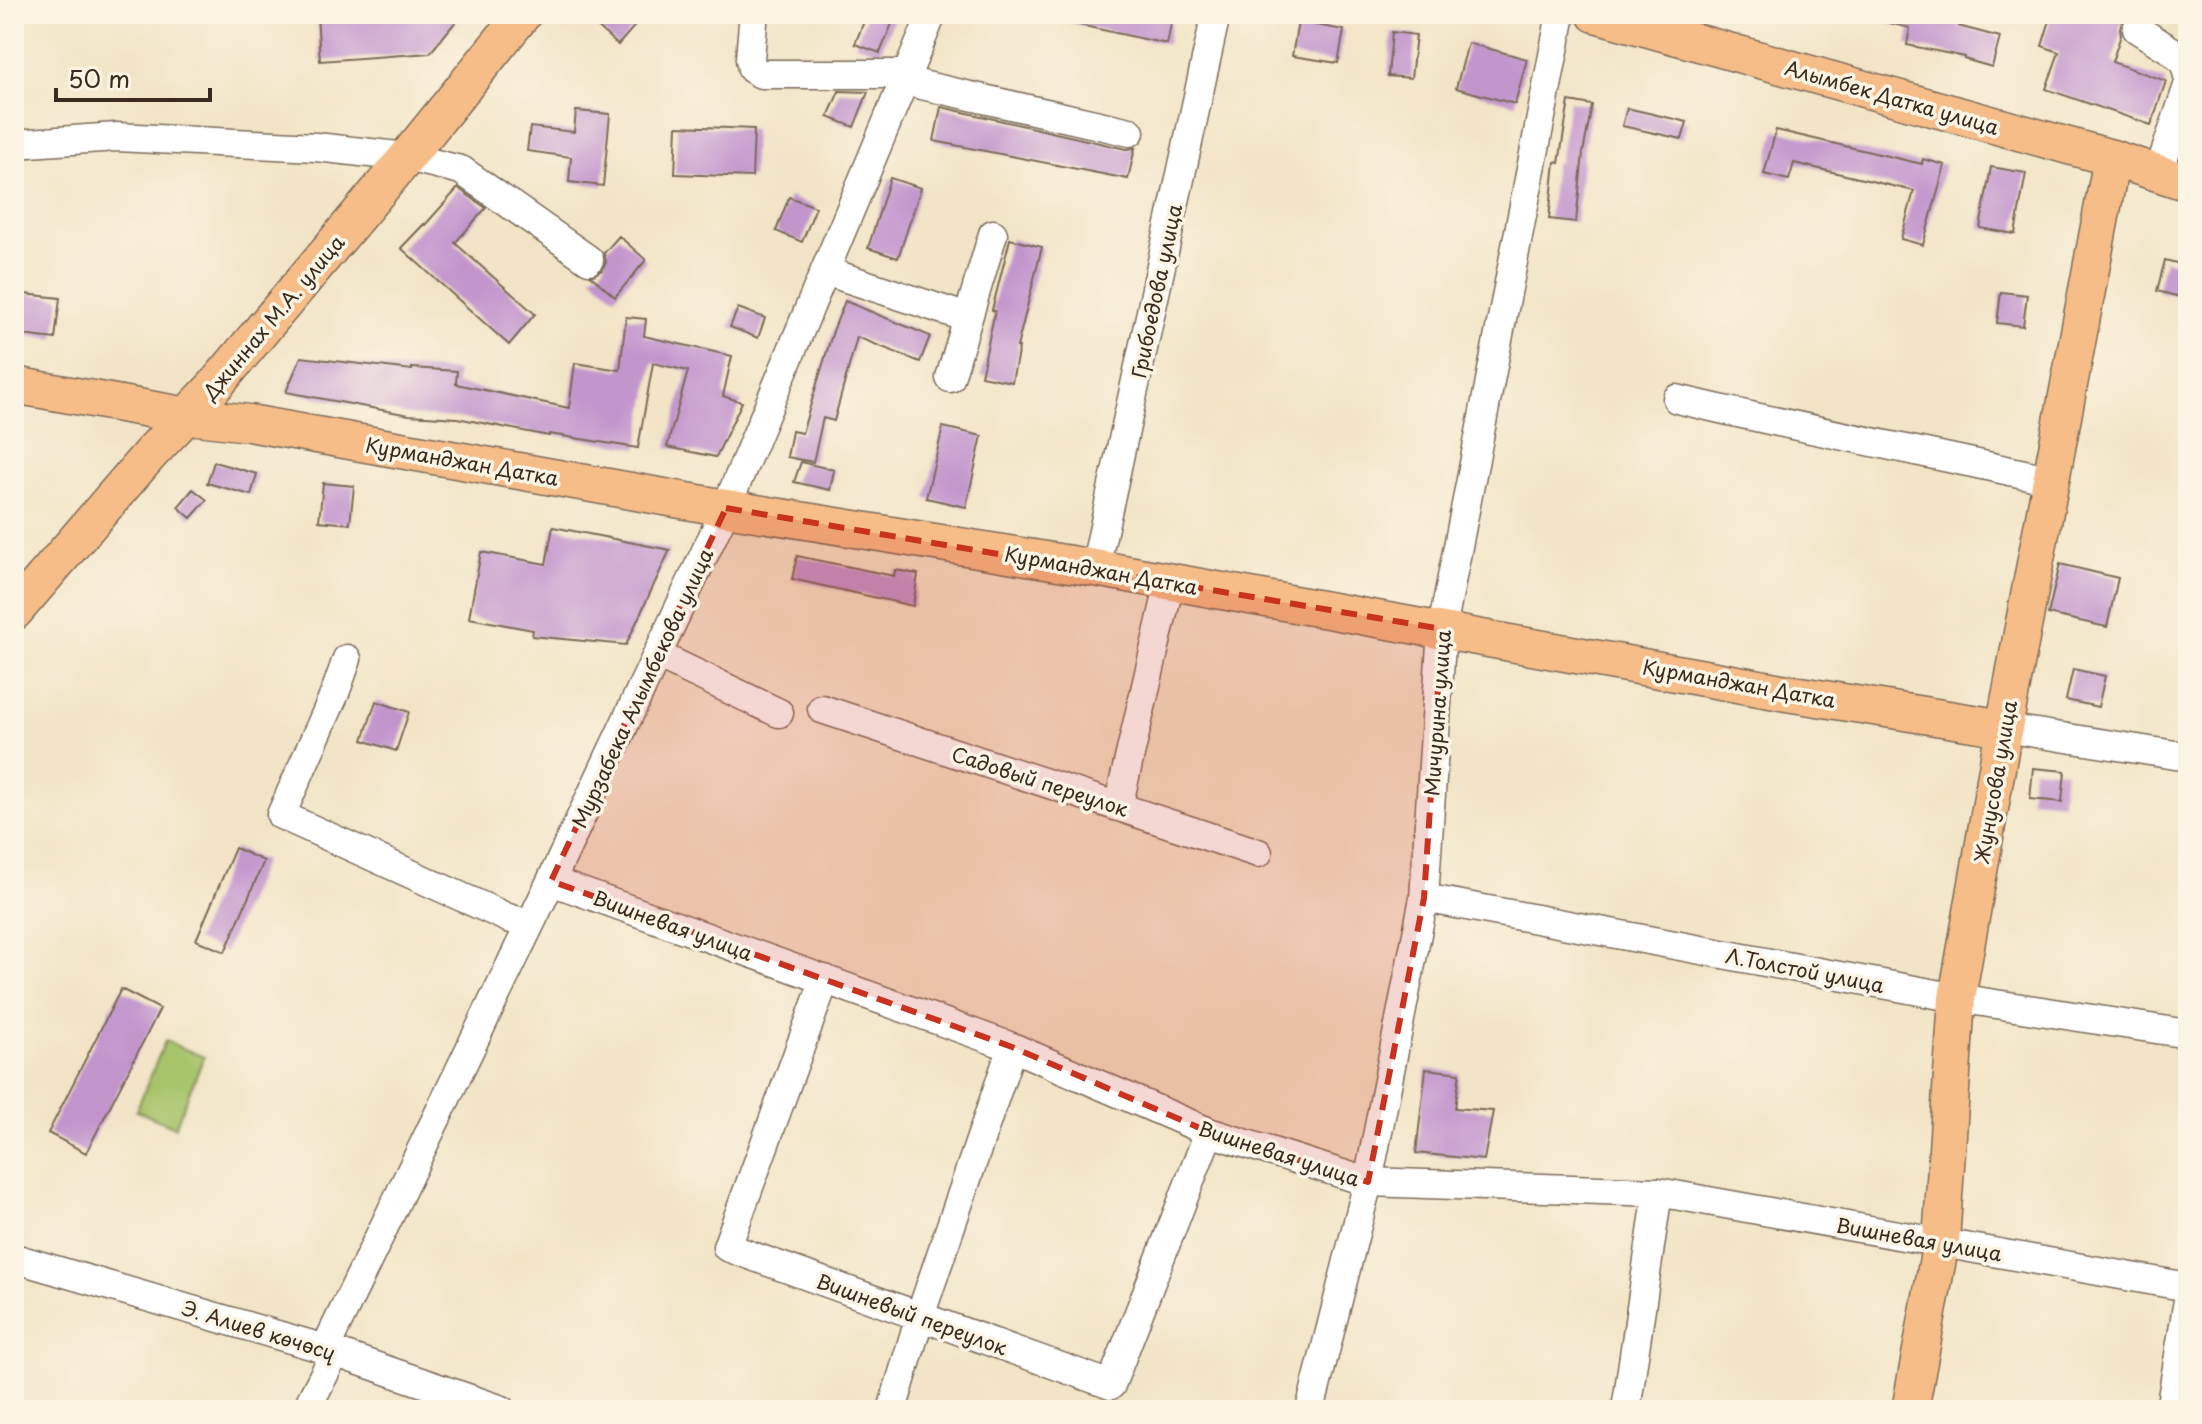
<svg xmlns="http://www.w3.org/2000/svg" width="2202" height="1424" font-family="'Playpen Sans',sans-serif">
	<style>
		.green { fill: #a7c46b; stroke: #717744; stroke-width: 2 }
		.building { fill: #c295cd }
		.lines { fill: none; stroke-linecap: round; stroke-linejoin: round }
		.minor-casing { stroke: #7b6b59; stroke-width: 31 }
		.major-casing { stroke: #7b6b59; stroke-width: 39 }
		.minor { stroke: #fff; stroke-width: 28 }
		.major { stroke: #f7bd88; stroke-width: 36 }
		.marked { fill: #c8321e; fill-opacity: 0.2; stroke: #c8321e; stroke-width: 6; stroke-dasharray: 16 10; stroke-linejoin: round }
		.labels { text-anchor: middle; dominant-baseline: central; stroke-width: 7; stroke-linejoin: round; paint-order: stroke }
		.street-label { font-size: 20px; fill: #3b2a1e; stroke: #fcf5e5 }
	</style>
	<rect width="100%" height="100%" fill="#fcf5e5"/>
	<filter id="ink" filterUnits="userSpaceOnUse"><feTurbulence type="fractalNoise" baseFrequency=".0125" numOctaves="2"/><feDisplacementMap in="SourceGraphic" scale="16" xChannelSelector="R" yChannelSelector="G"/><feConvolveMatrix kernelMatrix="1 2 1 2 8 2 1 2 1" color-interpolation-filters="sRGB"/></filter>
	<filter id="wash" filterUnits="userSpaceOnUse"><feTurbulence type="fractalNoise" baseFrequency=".006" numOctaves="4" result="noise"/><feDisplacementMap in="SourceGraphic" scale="32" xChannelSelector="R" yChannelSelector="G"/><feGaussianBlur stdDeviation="1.8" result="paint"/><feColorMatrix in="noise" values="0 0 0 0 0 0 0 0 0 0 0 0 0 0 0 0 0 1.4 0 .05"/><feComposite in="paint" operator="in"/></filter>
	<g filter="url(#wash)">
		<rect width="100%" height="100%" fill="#f2e4c6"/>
		<path class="green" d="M165 1041 204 1057 175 1127 136 1111Z"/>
		<g id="blocks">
			<path class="building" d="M317 14H462L430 53 320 61Z
				M604 14H645L618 45 594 24Z
				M867 14H896L880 53 855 44Z
				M1062 14H1173L1167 44 1061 21Z
				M1878 14H1961L1958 26 2000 37 1992 67 1964 59 1965 57 1907 45 1910 28 1877 20Z
				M2052 14H2128L2122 21 2120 28 2121 35 2112 62 2166 81 2151 125 2046 89 2059 52 2042 46Z
				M1298 22 1344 30 1338 63 1292 56Z
				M1392 32 1416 35 1411 78 1388 76Z
				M1468 43 1527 59 1515 104 1456 88Z
				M839 91 868 92 854 127 828 117Z
				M1569 101 1592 105 1583 153 1576 222 1549 219 1555 162 1559 163Z
				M941 107 1126 149 1135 148 1128 179 934 141Z
				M1627 108 1687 122 1682 139 1622 126Z
				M576 111 610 114 603 186 569 182 571 157 527 151 530 127 574 132Z
				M677 126 754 129 752 177 675 174Z
				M1776 130 1922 164 1923 159 1945 165 1923 245 1901 239 1914 191 1794 163 1789 180 1764 174Z
				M1991 167 2026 173 2015 234 1980 228Z
				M890 178 921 188 898 258 868 248Z
				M458 188 486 208 455 243 535 314 509 345 401 248 424 224 425 225Z
				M789 197 816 207 802 242 776 231Z
				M619 236 646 260 615 297 591 276 602 270 606 262 604 253Z
				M1010 239 1042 247 1017 347H1019L1012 382 981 376 995 311 992 310Z
				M2165 260 2188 266V299L2157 291Z
				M2001 292 2027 295 2023 326 1997 323Z
				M15 293 60 298 55 339 14 334Z
				M845 301 930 336 920 362 857 337 834 421 823 418 813 462 787 457 792 431 802 433 833 331Z
				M738 308 765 318 758 338 730 327Z
				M626 317 646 319 644 336 732 356 723 396 742 402 716 457 667 447 688 371 653 363 638 448 549 434V436L457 418 409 415 286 392 301 357 412 370V368L457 371 456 384 569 408 575 363 620 370Z
				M943 427 982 436 966 507 926 498Z
				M214 462 257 474 251 495 207 483Z
				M801 462 834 470 830 490 794 482Z
				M323 483 354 486 350 524 319 521Z
				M193 489 207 500 191 518 178 507Z
				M553 527 670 550 626 645 532 636 533 630 469 618 481 552 546 564Z
				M797 556 894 576 895 570 918 574 913 606 792 579Z
				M2060 564 2118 578 2107 627 2048 614Z
				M2073 669 2105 676 2098 707 2066 700Z
				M376 701 409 712 396 751 363 740Z
				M2033 768 2065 771 2062 802 2030 799Z
				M235 848 264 861 225 952 196 940Z
				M121 989 160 1009 86 1153 48 1133Z
				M1426 1069 1460 1073 1455 1108 1493 1111 1484 1160 1416 1153Z"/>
		</g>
	</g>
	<g filter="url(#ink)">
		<use href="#blocks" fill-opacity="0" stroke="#7b6b59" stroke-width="2"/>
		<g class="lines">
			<defs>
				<path id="minor" d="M753 23 750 59 752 69 761 74H907
					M2137 29 2172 51 2185 63 2188 76
					M904 81 1130 132
					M14 144 117 137 316 147 407 157 461 170 589 260
					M2158 174 2188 86
					M825 271 968 318
					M950 378 993 234
					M1677 399C1801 429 1926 452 2051 480
					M1095 568 1216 14
					M657 655 779 713
					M347 659 335 693 281 815 508 918 530 924
					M822 709 1258 853
					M2004 728 2188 757
					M1118 807 1170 582
					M551 881 1012 1047 1209 1132 1368 1182 1658 1192 2188 1287
					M1424 898 1957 998 2188 1034
					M825 979 727 1247 1111 1385 1209 1132
					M14 1258 325 1349 502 1410
					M325 1349 551 881 726 508 932 14
					M306 1410 335 1353
					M892 1410 920 1316 1012 1047
					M1310 1410 1368 1182 1424 898 1442 629 1561 14
					M1626 1410 1658 1192
					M2170 1410 2188 1300"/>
				<path id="major" d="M1595 14 2112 158 2188 183
					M14 385 188 416 249 423 726 508 1095 568 1787 693 2004 728
					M14 612 150 454 213 388 407 157 523 14
					M1910 1410 1941 1242 1957 998 2004 728 2112 158"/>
			</defs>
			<use href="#minor" class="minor-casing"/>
			<use href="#major" class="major-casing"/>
			<use href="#minor" class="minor"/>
			<use href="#major" class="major"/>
		</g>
	</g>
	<path class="marked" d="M726 508 1442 629 1424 898 1368 1182 1209 1132 1012 1047 551 881Z"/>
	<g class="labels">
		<g class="street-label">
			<text transform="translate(1892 97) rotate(16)">Алымбек Датка улица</text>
			<text transform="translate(1156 291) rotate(-78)">Грибоедова улица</text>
			<text transform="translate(273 317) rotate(-50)">Джиннах М.А. улица</text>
			<text transform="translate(462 461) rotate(10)">Курманджан Датка</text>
			<text transform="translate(1101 570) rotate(10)">Курманджан Датка</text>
			<text transform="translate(1739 683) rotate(10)">Курманджан Датка</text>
			<text transform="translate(642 688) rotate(-65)">Мурзабека Алымбекова улица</text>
			<text transform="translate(1437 713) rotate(-86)">Мичурина улица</text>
			<text transform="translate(1040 781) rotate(18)">Садовый переулок</text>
			<text transform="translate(1995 782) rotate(-80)">Жунусова улица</text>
			<text transform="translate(673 925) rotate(20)">Вишневая улица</text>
			<text transform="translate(1805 970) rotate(11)">Л.Толстой улица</text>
			<text transform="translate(1279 1153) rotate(18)">Вишневая улица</text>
			<text transform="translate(1919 1239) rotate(10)">Вишневая улица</text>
			<text transform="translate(912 1314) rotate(20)">Вишневый переулок</text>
			<text transform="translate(259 1330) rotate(17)">Э. Алиев көчөсү</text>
		</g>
	</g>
	<rect width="2202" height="1424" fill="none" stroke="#fcf5e5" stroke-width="48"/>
	<path d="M56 88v12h154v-12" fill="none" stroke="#3b2a1e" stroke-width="4"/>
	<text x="68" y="88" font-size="24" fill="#3b2a1e" stroke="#fcf5e5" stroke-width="6" paint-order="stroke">50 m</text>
</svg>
